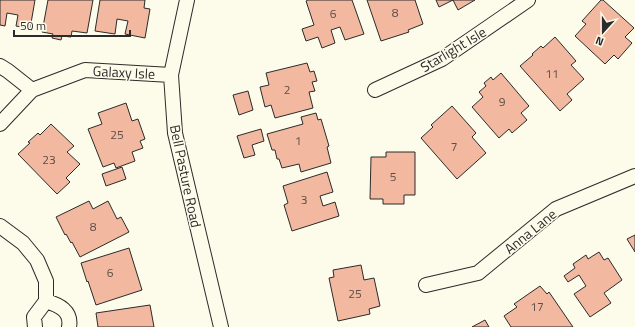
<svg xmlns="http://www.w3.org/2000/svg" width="635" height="327" font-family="'Titillium Web',sans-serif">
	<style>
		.building { fill: #f2b8a0; stroke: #2b2b2b }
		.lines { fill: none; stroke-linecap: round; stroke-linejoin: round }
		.street-casing { stroke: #2b2b2b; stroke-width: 16 }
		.street { stroke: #fdfbea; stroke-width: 14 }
		.labels { text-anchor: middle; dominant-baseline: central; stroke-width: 3; stroke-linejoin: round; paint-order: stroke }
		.number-label { font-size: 12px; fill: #5d4e48 }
		.street-label { font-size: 14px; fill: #2b2b2b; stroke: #fdfbea }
	</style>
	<rect width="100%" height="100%" fill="#fdfbea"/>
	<path class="building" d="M0 0H35L30 29 16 26 18 15 7 13 5 26 0 25Z
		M48 0H93L87 33 72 31 71 37 62 36 61 40 52 38 53 34 42 32Z
		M100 0H145L144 8 150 9 145 38 125 34 128 21 117 19 115 34 95 31Z
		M308 0H352L364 34 345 40 340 27 331 30 335 43 322 48 318 37 306 41 302 29 314 25 306 1Z
		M367 0H415L423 24 408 30 409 32 381 41Z
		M436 0H453L439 7Z
		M453 0H475L458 10Z
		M601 0H603L634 28 625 37 632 43 618 59 614 55 605 64 575 36 586 24 582 21Z
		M555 37 576 61 571 65 584 79 567 94 572 100 560 111 520 66 533 55 532 54 541 46 543 48Z
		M307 63 310 72 314 71 317 81 312 82 315 91 309 92 313 108 275 118 271 105 265 107 260 87 269 85 266 73Z
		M501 73 529 106 521 113 527 120 512 133 509 129 499 138 472 107 483 97 479 92 486 86 484 83 491 77 493 80Z
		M248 91 253 110 239 115 233 95Z
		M126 103 132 121 138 119 145 139 140 141 143 148 132 152 135 161 116 168 114 163 103 167 88 129 102 124 98 113Z
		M452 106 476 133 472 137 486 153 457 179 421 138 433 127 431 125Z
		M316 113 318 120 321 119 329 146 327 147 331 163 301 172 299 164 282 168 279 159H277L275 150H272L267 134 303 124 301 117Z
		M51 124 74 146 67 152 80 164 66 178 70 182 57 194 18 154 30 143 28 142 38 133 40 135Z
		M261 129 264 141 252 145 255 155 244 158 237 136Z
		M386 152H415V195H404V204H383V199H370L371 157H386Z
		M122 167 126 179 106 186 102 174Z
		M327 172 333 192 320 196 323 206 335 202 339 216 292 231 284 205 288 203 283 186Z
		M89 201 93 209 108 201 117 219 121 217 129 232 80 257 72 242 71 243 66 234 65 235 56 217Z
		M635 235V252L627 239Z
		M129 248 142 290 96 305 88 281 87 282 81 263Z
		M599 252 604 260 608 258 622 280 604 293 611 303 590 317 574 294 586 286 579 275 568 282 564 276 575 268 573 264 586 255 588 259Z
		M361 265 364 280 374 278 380 306 369 309 370 314 338 321 329 278 334 277 333 270Z
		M540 286 547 294 549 292 573 327H511L504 316 517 307 514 304Z
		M150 305 154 327H98L96 313Z
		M485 320 489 327H472Z"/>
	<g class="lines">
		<defs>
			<path id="street" d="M187 0 171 75 175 133 221 327
				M0 66 8 71 32 90
				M375 90 442 59 528 0
				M0 124 32 90 85 70 171 75
				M0 226 23 243 37 260 46 281V301L34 317 35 327
				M426 285 478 273 556 209 635 176
				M46 301C59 305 72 311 69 327"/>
		</defs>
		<use href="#street" class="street-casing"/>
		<use href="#street" class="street"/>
	</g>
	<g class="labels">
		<g class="number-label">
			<text x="395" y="12">8</text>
			<text x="333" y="13">6</text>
			<text x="552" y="73">11</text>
			<text x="287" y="89">2</text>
			<text x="502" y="101">9</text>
			<text x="117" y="134">25</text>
			<text x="298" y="140">1</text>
			<text x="454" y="146">7</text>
			<text x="49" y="159">23</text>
			<text x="393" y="176">5</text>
			<text x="304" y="199">3</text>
			<text x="93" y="226">8</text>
			<text x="110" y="272">6</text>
			<text x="355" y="293">25</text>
			<text x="537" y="306">17</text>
		</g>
		<g class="street-label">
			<text transform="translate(453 49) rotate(-31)">Starlight Isle</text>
			<text transform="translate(124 72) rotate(3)">Galaxy Isle</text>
			<text transform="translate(186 176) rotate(78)">Bell Pasture Road</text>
			<text transform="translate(530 231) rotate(-39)">Anna Lane</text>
		</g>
	</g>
	<g transform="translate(603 32) rotate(201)" stroke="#fdfbea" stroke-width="3" paint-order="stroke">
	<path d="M0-3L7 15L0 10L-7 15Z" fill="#2b2b2b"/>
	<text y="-6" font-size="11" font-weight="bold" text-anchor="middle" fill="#2b2b2b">N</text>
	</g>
	<path d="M14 30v6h116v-6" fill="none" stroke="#2b2b2b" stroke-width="2"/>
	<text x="20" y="30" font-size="12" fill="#2b2b2b" stroke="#fdfbea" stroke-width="3" paint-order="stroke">50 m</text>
</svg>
